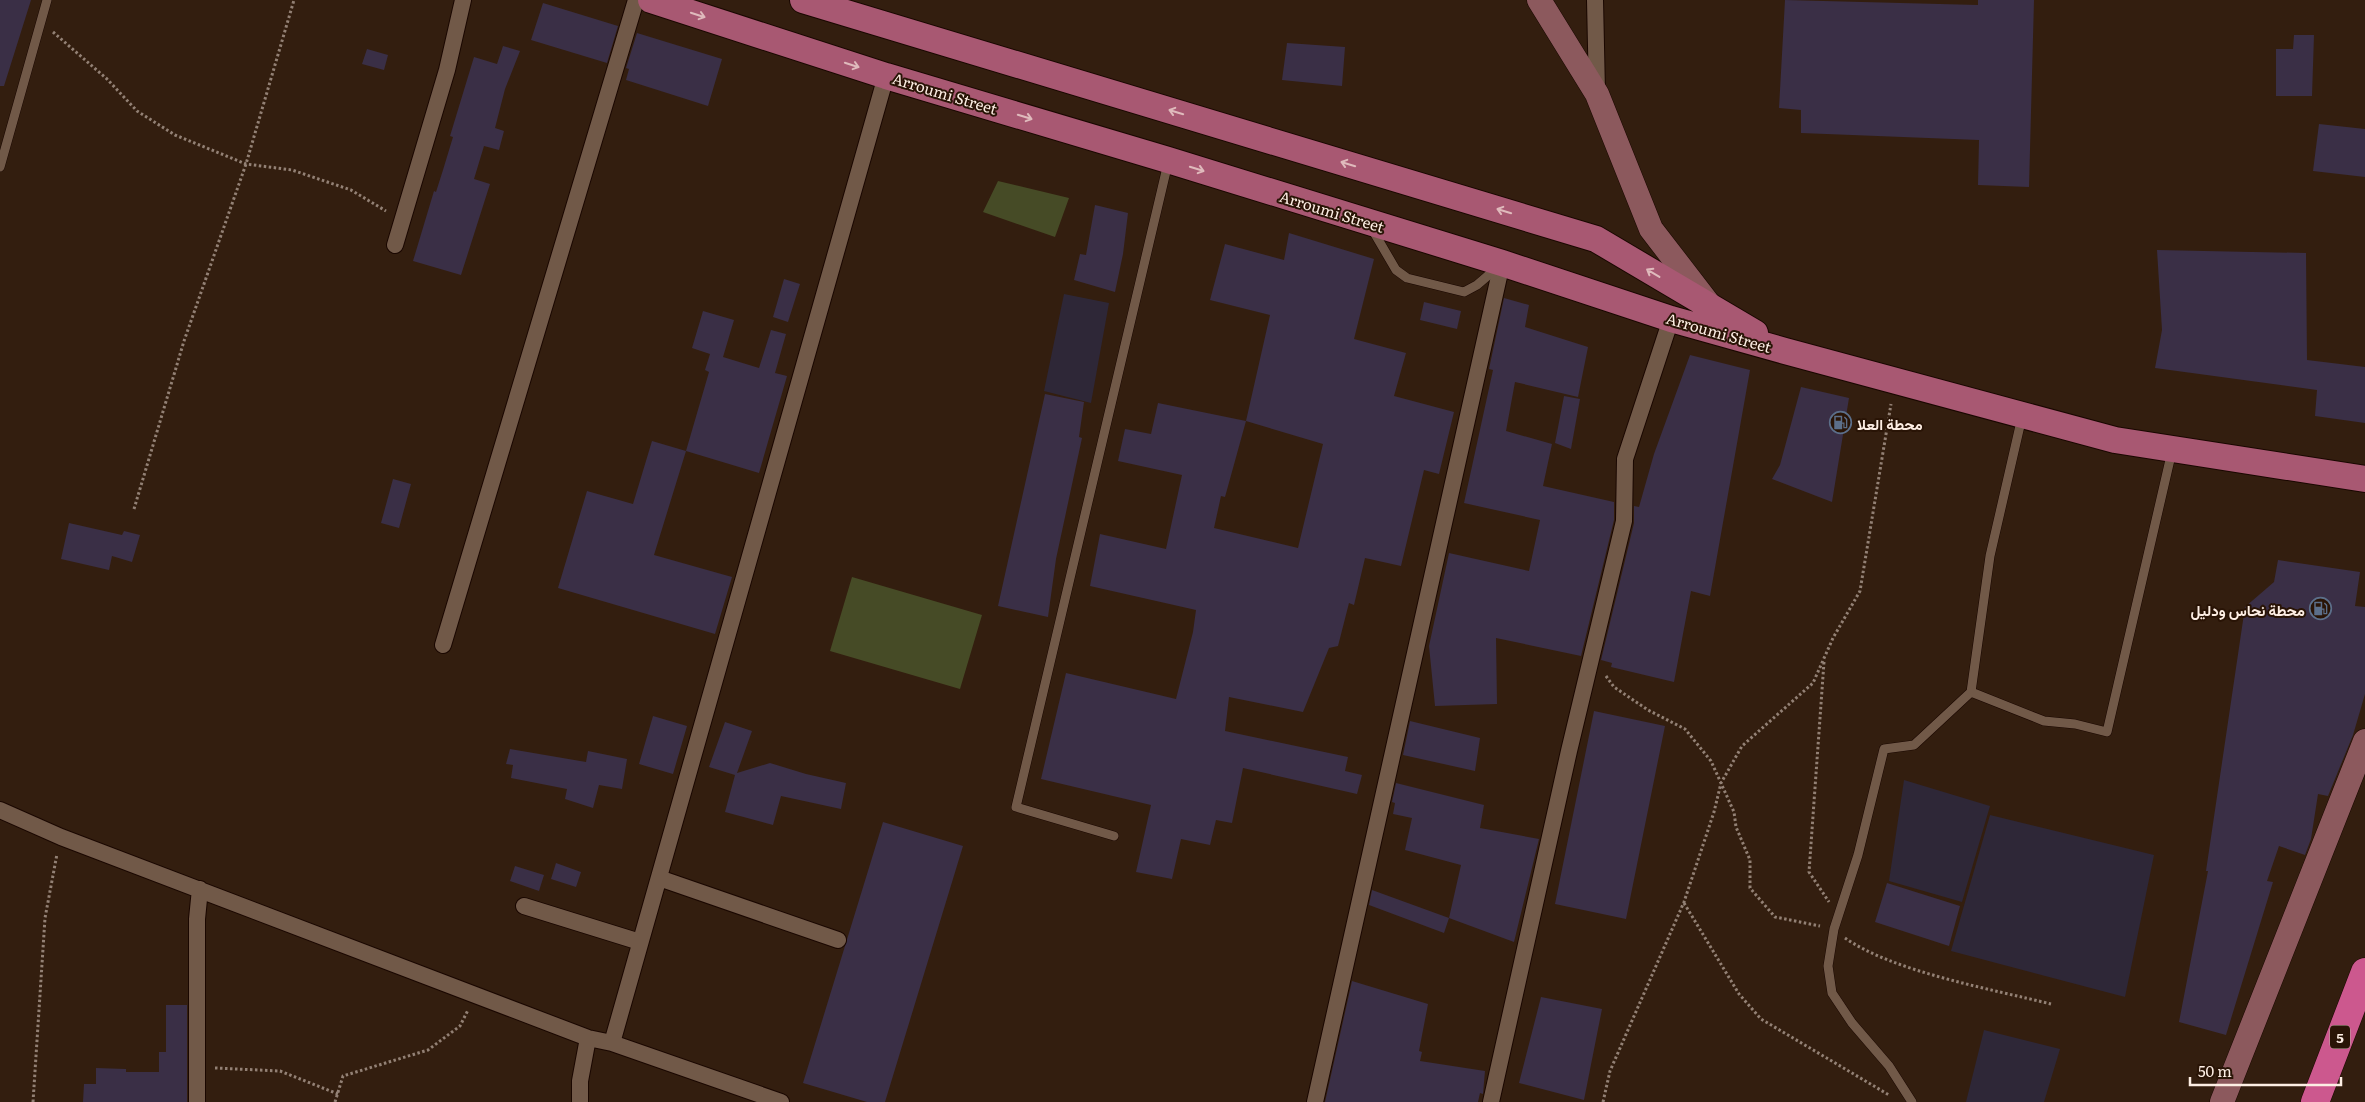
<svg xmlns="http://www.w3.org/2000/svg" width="2365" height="1102" font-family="Literata,Vazirmatn,serif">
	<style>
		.industrial { fill: #2e2737 }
		.green { fill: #464b26 }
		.building { fill: #3a2f46; fill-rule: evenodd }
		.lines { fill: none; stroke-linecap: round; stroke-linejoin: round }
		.lane-casing { stroke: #1a0700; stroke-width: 10 }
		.street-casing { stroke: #1a0700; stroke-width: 18 }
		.secondary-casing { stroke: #1a0700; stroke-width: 25 }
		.primary-casing { stroke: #1a0700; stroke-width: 28 }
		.highway-casing { stroke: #1a0700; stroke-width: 29 }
		.path { stroke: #938175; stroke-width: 3; stroke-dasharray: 2.5 2.5; stroke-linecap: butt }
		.lane { stroke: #715948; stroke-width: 9 }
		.street { stroke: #715948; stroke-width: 16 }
		.secondary { stroke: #8c595d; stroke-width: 24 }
		.primary { stroke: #a85872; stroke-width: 26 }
		.highway { stroke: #cc588e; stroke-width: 28 }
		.oneway { stroke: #dfbabc }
		.labels { text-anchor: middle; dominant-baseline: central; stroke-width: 4; stroke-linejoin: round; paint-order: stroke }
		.shield { fill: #291406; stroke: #bdada1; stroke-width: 1 }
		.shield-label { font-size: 14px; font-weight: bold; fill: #fdeee4 }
		.street-label { font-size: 15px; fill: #fdeee4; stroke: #291406 }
		.poi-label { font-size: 15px; font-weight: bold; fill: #fdeee4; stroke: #291406; text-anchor: start }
	</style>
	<rect width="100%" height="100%" fill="#331e0f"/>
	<path class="industrial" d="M1064 294 1109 303 1091 403 1044 391Z
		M1904 780 1990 806 1962 902 1889 881Z
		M1990 815 2154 855 2125 997 1951 951Z
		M1984 1030 2060 1049 2044 1102H1966Z"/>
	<path class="green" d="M998 181 1069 198 1055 237 983 212Z
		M852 577 982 615 960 689 830 651Z"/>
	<path class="building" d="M0 0H31L4 86H0Z
		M1785 0 1978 5V0H2034L2029 187 1978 185 1979 140 1801 133V110L1779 108Z
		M543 3 618 26 607 63 531 40Z
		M637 33 722 59 708 106 626 80 629 69 626 68Z
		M2294 35H2314L2312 96H2276V49H2293Z
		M1287 43 1345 47 1342 86 1282 80Z
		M503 46 520 51 505 89 495 128 504 131 499 150 484 146 474 179 490 184 461 275 413 261 434 191 436 192 443 170 453 137 450 136 474 57 497 64Z
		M367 49 388 55 384 70 362 64Z
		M2319 124 2365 129V177L2313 171Z
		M1095 205 1128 213 1123 254 1115 292 1074 280 1080 254 1086 255Z
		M1289 233 1374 259 1354 339 1406 353 1394 396 1454 412 1439 474 1424 470 1401 566 1365 558 1354 605 1349 603 1338 646 1329 648 1303 712 1229 697 1225 731 1348 757 1345 771 1362 775 1357 794 1243 768 1232 823 1216 820 1210 845 1181 839 1172 879 1136 872 1151 805 1041 779 1066 673 1176 699 1193 632 1196 610 1090 586 1100 534 1166 549 1182 475 1118 461 1125 429 1151 434 1158 403 1246 421 1270 315 1210 300 1225 244 1284 260ZM1246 421 1323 444 1298 548 1214 528 1221 496 1225 497Z
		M2157 250 2306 253 2307 360 2365 367V423L2315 416 2317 390 2155 368 2162 330Z
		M784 279 800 284 788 322 773 317Z
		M1504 298 1529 305 1525 327 1588 347 1578 397 1515 382 1506 431 1552 444 1543 486 1614 502V520L1581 656 1496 638 1497 704 1435 706 1429 646 1449 553 1529 571 1540 520 1464 503 1493 370 1489 369Z
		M1424 302 1461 311 1457 329 1420 320Z
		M703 311 734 320 723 357 759 368 771 330 786 334 775 373 787 376 759 473 686 451 709 372 705 370 710 354 692 348Z
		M1690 355 1750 370 1710 596 1691 591 1674 682 1611 667 1612 663 1601 660 1634 523V506L1639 507 1654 454Z
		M1801 387 1849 398 1832 502 1772 479 1780 465Z
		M1045 394 1084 402 1079 437 1082 438 1056 559 1048 617 998 606Z
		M1564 396 1580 399 1571 449 1555 443Z
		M652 441 686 451 654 555 732 577 715 634 558 588 587 491 633 504Z
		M393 479 411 484 399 528 381 523Z
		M69 523 122 535 124 531 140 535 132 562 112 556 109 570 61 559Z
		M2278 560 2360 572 2355 606 2365 607V694L2353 735 2328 796 2318 794 2311 839 2305 855 2279 846 2267 881 2273 882 2226 1035 2179 1022 2208 871H2206L2245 607 2274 582Z
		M1594 711 1665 726 1626 919 1555 904Z
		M653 716 687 726 673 774 639 764Z
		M1410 721 1480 738 1475 771 1403 755Z
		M725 722 752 731 737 773 770 763 806 774 846 783 841 809 781 796 773 825 725 812 735 775 709 767Z
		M510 749 586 762 588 751 627 759 622 789 599 785 593 808 565 799 567 789 511 778 513 765 506 764Z
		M1396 783 1484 805 1480 828 1539 839 1514 942 1449 918 1461 865 1405 850 1412 818 1393 814 1395 803 1392 802Z
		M883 822 963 846 885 1102H867L803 1083Z
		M556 863 581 872 576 887 551 879Z
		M515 866 544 875 539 891 510 881Z
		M1887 883 1960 906 1949 946 1875 922Z
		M1372 890 1449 918 1444 933 1369 905Z
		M1352 981 1428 1004 1419 1051 1422 1052 1420 1061 1485 1071 1483 1094 1480 1093 1478 1102H1325Z
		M1541 997 1602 1009 1584 1100 1519 1083Z
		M166 1005H187V1102H83L84 1084H96V1068L126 1069V1072H159V1052H166Z"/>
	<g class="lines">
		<defs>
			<path id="lane" d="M0 167 47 0
				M1372 229 1396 270 1407 278 1464 292 1477 285 1498 267
				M1971 692 2044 721 2075 724 2107 732 2172 451
				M1114 836 1016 807 1168 163
				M1912 1102 1889 1066 1852 1023 1832 993 1828 966 1834 929 1858 855 1884 749 1914 745 1971 692 1990 556 2022 417"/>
			<path id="street" d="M1595 0 1597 92
				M395 245 447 70 463 0
				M443 645 636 0
				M0 810 61 837 588 1038 612 1043 781 1102
				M659 878 838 940
				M524 906 640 942
				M612 1043 886 76
				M197 1102V919L200 889
				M580 1102V1081L588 1038
				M1315 1102 1502 263
				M1491 1102 1569 751 1624 521 1625 459 1671 319"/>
			<path id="secondary" d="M1539 0 1597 94 1651 229 1708 303
				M2222 1102 2365 741"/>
			<path id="primary" d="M651 0 886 76 1168 160 1502 263 1671 319 1785 351 2115 440 2365 479
				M803 0 1596 239 1755 333"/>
			<path id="highway" d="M2315 1102 2365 972"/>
		</defs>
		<use href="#lane" class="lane-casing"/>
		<use href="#street" class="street-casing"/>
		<use href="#secondary" class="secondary-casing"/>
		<use href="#primary" class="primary-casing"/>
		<use href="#highway" class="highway-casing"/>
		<path class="path" d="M53 32 107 79 137 111 175 135 246 164 292 170 351 190 386 211
			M134 509 184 341 246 164 294 0
			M1824 662 1809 872 1829 902
			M1606 676 1614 687 1648 710 1685 729 1711 761 1734 812 1736 827 1750 860V888L1775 917 1820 926
			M1684 903 1739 994 1761 1019 1889 1095
			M1845 938C1894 972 1991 989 2051 1004
			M215 1068 280 1071 338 1094
			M33 1102 45 918 57 854
			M335 1102 343 1076 428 1050 460 1026 468 1010
			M1603 1102 1610 1071 1684 902 1714 812 1721 783 1742 746 1813 683 1833 638 1860 591 1891 404"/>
		<use href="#lane" class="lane"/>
		<use href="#street" class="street"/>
		<use href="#secondary" class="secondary"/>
		<use href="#primary" class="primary"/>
		<use href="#highway" class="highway"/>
	</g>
	<defs><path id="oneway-shaft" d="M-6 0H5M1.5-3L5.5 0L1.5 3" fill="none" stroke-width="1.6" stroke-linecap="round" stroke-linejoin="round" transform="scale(1.25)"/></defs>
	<g class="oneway">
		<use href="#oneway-shaft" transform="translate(698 15) rotate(18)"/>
		<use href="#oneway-shaft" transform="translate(852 65) rotate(18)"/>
		<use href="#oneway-shaft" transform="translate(1176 112) rotate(-163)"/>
		<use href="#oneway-shaft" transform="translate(1025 117) rotate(17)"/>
		<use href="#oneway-shaft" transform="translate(1348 164) rotate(-163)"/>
		<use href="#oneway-shaft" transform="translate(1197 169) rotate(17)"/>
		<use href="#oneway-shaft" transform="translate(1504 211) rotate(-163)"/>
		<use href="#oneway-shaft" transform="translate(1653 273) rotate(-149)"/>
	</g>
	<defs>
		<symbol id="fuel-ring" viewBox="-11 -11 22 22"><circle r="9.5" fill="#291406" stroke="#5c6f8a" stroke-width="1.5"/><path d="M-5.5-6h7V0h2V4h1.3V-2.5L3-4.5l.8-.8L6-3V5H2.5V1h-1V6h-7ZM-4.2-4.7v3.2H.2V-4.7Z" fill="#5c6f8a"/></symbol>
	</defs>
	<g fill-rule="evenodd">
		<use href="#fuel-ring" x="1828" y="410" width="25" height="25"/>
		<use href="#fuel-ring" x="2308" y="596" width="25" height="25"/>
	</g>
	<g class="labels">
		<rect class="shield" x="2330" y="1025.5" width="20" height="23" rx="4"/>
		<g class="shield-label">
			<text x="2340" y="1037">5</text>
		</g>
		<g class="street-label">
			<text transform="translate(945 93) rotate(17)">Arroumi Street</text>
			<text transform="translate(1332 211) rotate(17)">Arroumi Street</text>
			<text transform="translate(1719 332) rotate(16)">Arroumi Street</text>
		</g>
		<g class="poi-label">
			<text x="1857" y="423">محطة العلا</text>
			<text x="2305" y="609" text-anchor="end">محطة نحاس ودليل</text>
		</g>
	</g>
	<path d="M2190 1077v8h151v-8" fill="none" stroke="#fdeee4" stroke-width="2.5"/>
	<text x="2198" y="1077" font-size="15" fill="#fdeee4" stroke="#291406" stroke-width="4" paint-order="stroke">50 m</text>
</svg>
